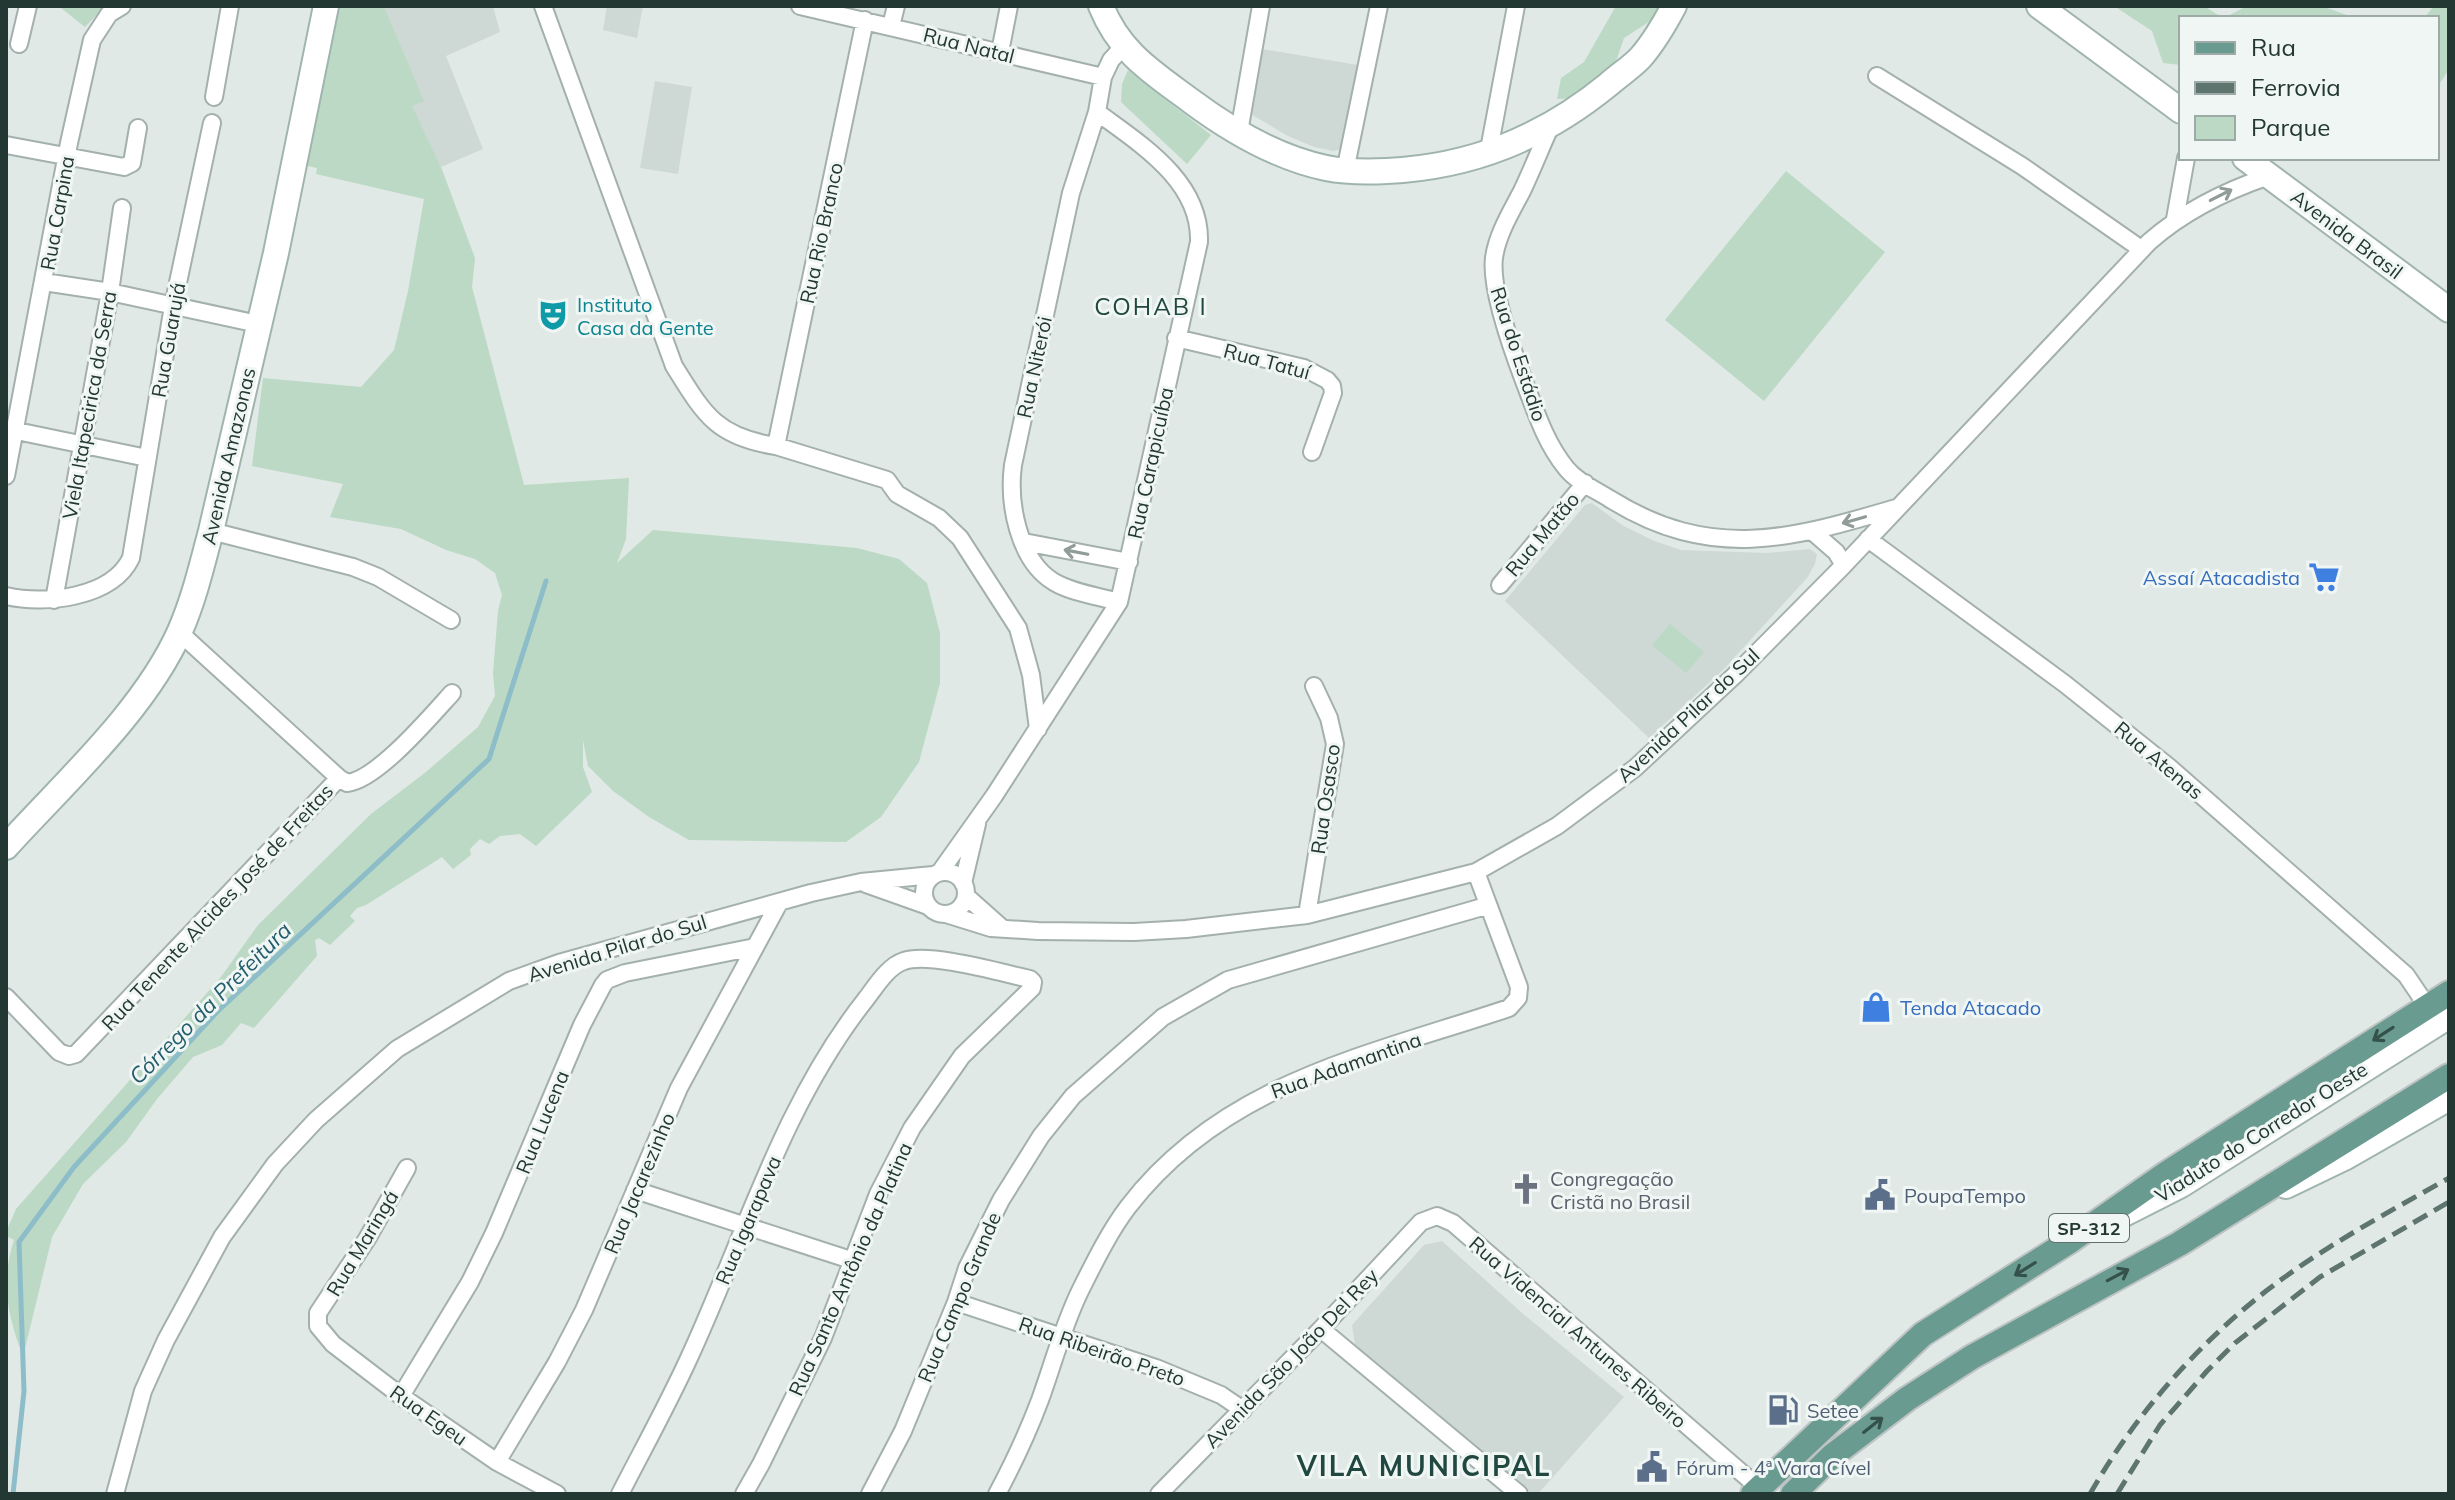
<svg xmlns="http://www.w3.org/2000/svg" width="2455" height="1500" font-family="Mulish,sans-serif">
	<style>
		.built { fill: #ced9d5 }
		.green { fill: #bbd9c4 }
		.lines { fill: none; stroke-linecap: round; stroke-linejoin: round }
		.stream { stroke: #8dbdc9; stroke-width: 5 }
		.street-casing { stroke: #a4b0ad; stroke-width: 20 }
		.secondary-casing { stroke: #a0b4ae; stroke-width: 28 }
		.primary-casing { stroke: #bdc3c2; stroke-width: 28 }
		.street { stroke: #fff; stroke-width: 16 }
		.secondary { stroke: #fff; stroke-width: 24 }
		.primary { stroke: #699b90; stroke-width: 24 }
		.rail { stroke: #5d746f; stroke-width: 5; stroke-dasharray: 16 8; stroke-linecap: butt }
		.oneway { stroke: #919c99 }
		.oneway2 { stroke: #34514a }
		.labels { text-anchor: middle; dominant-baseline: central; stroke-width: 6; stroke-linejoin: round; paint-order: stroke }
		.shield { fill: #f0f6f3; stroke: #60716d; stroke-width: 2 }
		.shield-label { font-size: 18px; font-weight: bold; fill: #233833 }
		.street-label { font-size: 20px; fill: #233833; stroke: #f0f6f3 }
		.culture-label { font-size: 20px; fill: #0d838f; stroke: #f0f6f3; text-anchor: start }
		.shop-label { font-size: 20px; fill: #366cbe; stroke: #f0f6f3; text-anchor: end }
		.worship-label { font-size: 20px; fill: #5b616d; stroke: #f0f6f3; text-anchor: start }
		.service-label { font-size: 20px; fill: #4e5e75; stroke: #f0f6f3; text-anchor: start }
		.water-label { font-size: 22px; font-style: italic; fill: #235d6d; stroke: #f0f6f3 }
		.quarter-label { font-size: 24px; letter-spacing: 2px; fill: #214840; stroke: #f0f6f3 }
		.district-label { font-size: 28px; font-weight: bold; letter-spacing: 2px; fill: #214840; stroke: #f0f6f3 }
	</style>
	<rect width="100%" height="100%" fill="#e0e9e6"/>
	<path class="built" d="M384 6H493L500 32 446 56 483 149 441 167 411 105 423 100Z
		M607 6H643L637 38 603 30Z
		M1262 49 1358 65 1343 149 1333 151 1314 147 1288 136 1249 113Z
		M655 81 692 87 678 174 640 168Z
		M1592 503 1622 525 1652 540 1681 550 1767 553 1810 549 1817 554 1815 564 1807 578 1723 670 1649 738 1505 601 1585 505Z
		M1442 1241 1521 1312 1624 1397 1538 1494H1532L1355 1345 1352 1325 1424 1245Z"/>
	<path class="green" d="M62 6H105L85 27 61 8Z
		M334 6H384L424 101 412 106 441 167 475 258 472 287 524 485 629 478 626 539 617 563 653 530 857 548 899 559 927 583 940 633V683L919 762 881 817 846 842 689 840 649 817 613 791 588 766 583 740V767L592 792 536 846 520 834 500 836 489 844 480 839 470 849 471 855 453 869 442 857 366 905 357 908 350 916 355 921 330 945 319 938 315 940 317 956 254 1028 241 1023 222 1045 193 1057 157 1099 126 1142 83 1184 52 1237 23 1357C8 1316 0 1283 14 1240L6 1236V1232L16 1209 221 977 258 925 371 814 426 772 478 727 495 696 493 673 498 611 502 595 495 573 475 559 446 550 401 529 330 517 343 484 252 466 263 378 361 387 394 350 408 291 424 199 316 174 317 168 300 164Z
		M1616 6H1664L1658 16 1624 38 1614 67 1577 98 1557 99 1561 78 1584 62Z
		M2114 6H2204L2223 18H2181V65L2163 63 2152 31Z
		M2247 6H2322L2355 18H2224Z
		M2434 6H2449V69L2437 88V18H2424Z
		M1128 70 1211 135 1187 164 1121 102 1122 84Z
		M1786 171 1885 252 1764 401 1665 320Z
		M1670 624 1704 652 1686 673 1652 645Z"/>
	<g class="lines">
		<path class="stream" d="M13 1494 24 1391 19 1242 74 1167 218 1011 489 759 546 581"/>
		<defs>
			<path id="street" d="M543 6 674 366C704 414 716 437 776 446L887 480 897 494 939 518 960 538 1018 628 1031 675 1038 729
				M800 6 1103 77 1111 60 1123 47
				M891 26 896 6
				M19 44 28 6
				M1000 52 1009 6
				M1877 76 2022 166 2141 249
				M1103 77 1097 112 1071 193 1013 465C1008 503 1018 560 1054 582 1073 593 1098 596 1119 602
				M214 97 230 6
				M1551 125C1541 147 1532 170 1522 191 1511 212 1497 235 1494 258 1490 289 1513 352 1524 381 1536 412 1545 442 1566 468 1577 482 1596 490 1610 499 1711 562 1791 539 1896 508
				M1239 132 1261 6
				M6 145 124 167 132 163 138 128
				M1488 155 1516 6
				M1345 171 1379 6
				M2175 219 2186 158
				M44 282 110 292 258 324
				M1176 338 1304 368 1327 380 1332 386 1333 393 1312 452
				M7 429 147 458
				M776 446 865 20
				M6 476 69 143 92 40 109 14 122 6
				M211 531 353 567 378 577 451 620
				M1813 532 1836 552 1844 565
				M1868 539 2065 684 2169 767 2406 975 2427 1006
				M1024 542 1129 562
				M1500 585 1585 483
				M6 596C45 605 112 598 131 558L173 306 212 123
				M54 600 110 292 122 208
				M179 632 339 778 347 783C377 780 431 716 452 693
				M924 893a21 21 0 1 1 42 0a21 21 0 1 1-42 0Z
				M940 872 994 796 1119 602 1199 242C1201 181 1140 144 1097 112
				M963 883 977 824
				M866 884 928 906
				M966 896 1002 928
				M946 914 991 928 1038 931 1134 932 1186 929 1307 915 1476 872 1557 826 1635 768 1735 675 1844 565 2149 242C2184 211 2225 191 2269 176
				M1307 915 1335 744 1329 718 1314 686
				M6 997 59 1052 69 1056 76 1054 339 778
				M407 1168 367 1239 318 1313V1326L333 1344 401 1396 497 1462 557 1494
				M635 1190 854 1261
				M956 1302 1156 1368 1221 1395 1243 1410
				M1321 1329 1519 1494
				M401 1396 470 1282 494 1233 582 1025 603 985 607 980 625 973 755 947
				M497 1462 557 1362 584 1310 679 1088 779 903
				M115 1494 143 1391 166 1340 222 1237 275 1164 316 1120 397 1049 509 981 559 963 811 893 861 882 933 875
				M620 1494C643 1449 668 1404 689 1358 745 1237 782 1105 866 999 876 986 888 966 904 961 929 952 1002 973 1030 979L1033 982 1032 988 962 1056 912 1128 878 1194 823 1338 761 1464 744 1494
				M870 1494 903 1431 956 1302 967 1268 1001 1200 1041 1136 1073 1096 1163 1017 1228 980 1486 906
				M997 1494C1013 1464 1028 1432 1040 1400 1053 1364 1063 1326 1080 1291 1094 1263 1109 1232 1128 1207 1223 1083 1369 1055 1509 1008L1518 998 1519 987 1476 872
				M1159 1494 1321 1329 1421 1222 1437 1216 1453 1223 1765 1493"/>
			<path id="secondary" d="M1101 6C1120 53 1152 72 1191 101 1230 130 1278 158 1326 168 1346 172 1367 172 1387 171 1472 167 1543 138 1609 84 1619 75 1632 67 1641 57 1654 42 1665 23 1674 6
				M2039 6 2181 111
				M2245 158 2449 310
				M6 847C64 783 145 710 180 631 194 599 202 565 211 531L276 253 326 6
				M2286 1186 2344 1158 2449 1098
				M2116 1218 2181 1185 2449 1016"/>
			<path id="primary" d="M1753 1494 1923 1334 2070 1241 2167 1173 2449 993
				M1793 1494 1832 1456 1907 1399 1972 1357 2179 1244 2449 1076"/>
		</defs>
		<use href="#street" class="street-casing"/>
		<use href="#secondary" class="secondary-casing"/>
		<use href="#primary" class="primary-casing"/>
		<use href="#street" class="street"/>
		<use href="#secondary" class="secondary"/>
		<use href="#primary" class="primary"/>
		<path class="rail" d="M2090 1494C2134 1416 2196 1346 2266 1291 2323 1247 2387 1213 2449 1178
			M2117 1494 2160 1425 2207 1371 2235 1343 2320 1277 2449 1202"/>
	</g>
	<defs><path id="oneway-shaft" d="M-6 0H5M1.5-3L5.5 0L1.5 3" fill="none" stroke-width="1.6" stroke-linecap="round" stroke-linejoin="round" transform="scale(2)"/></defs>
	<g class="oneway">
		<use href="#oneway-shaft" transform="translate(2221 195) rotate(-27)"/>
		<use href="#oneway-shaft" transform="translate(1854 520) rotate(164)"/>
		<use href="#oneway-shaft" transform="translate(1076 552) rotate(-169)"/>
	</g>
	<g class="oneway2">
		<use href="#oneway-shaft" transform="translate(2383 1034) rotate(147)"/>
		<use href="#oneway-shaft" transform="translate(2025 1269) rotate(148)"/>
		<use href="#oneway-shaft" transform="translate(2118 1275) rotate(-28)"/>
		<use href="#oneway-shaft" transform="translate(1873 1425) rotate(-38)"/>
	</g>
	<defs>
		<symbol id="theatre-bare" viewBox="-9 -9 18 18"><path d="M-5-5.5Q0-4 5-5.5V0Q5 5 0 6Q-5 5-5 0ZM-3.3-2.5H-1v1.5H-3.3ZM1-2.5H3.3v1.5H1ZM-2.8 1Q0 5.5 2.8 1Z" fill="#0f9aa8" stroke="#f0f6f3" stroke-width="2.5" paint-order="stroke"/></symbol>
		<symbol id="supermarket-bare" viewBox="-9 -9 18 18"><path d="M-6-5.5h2.5l.6 2H6L4.5 2H-2.5L-4.4-4H-6ZM-1.5 3.2a1.3 1.3 0 1 0 .1 0ZM3 3.2a1.3 1.3 0 1 0 .1 0Z" fill="#3f7fe0" stroke="#f0f6f3" stroke-width="2.5" paint-order="stroke"/></symbol>
		<symbol id="shop-bare" viewBox="-9 -9 18 18"><path d="M-5-2.5h2.3a2.7 3.5 0 0 1 5.4 0H5L5.5 6h-11ZM-1.5-2.5h3a1.5 2.3 0 0 0-3 0Z" fill="#3f7fe0" stroke="#f0f6f3" stroke-width="2.5" paint-order="stroke"/></symbol>
		<symbol id="church-bare" viewBox="-9 -9 18 18"><path d="M-1.2-6h2.4v3.5h3.3v2.4h-3.3V6h-2.4V-.1h-3.3v-2.4h3.3Z" fill="#6b7280" stroke="#f0f6f3" stroke-width="2.5" paint-order="stroke"/></symbol>
		<symbol id="civic-bare" viewBox="-9 -9 18 18"><path d="M-.6-6.5H3V-4.5H.6V-3L4-1V1h2V6H-6V1h2V-1L-.6-3ZM-1.2 2.5V6h2.4V2.5Z" fill="#5c6f8a" stroke="#f0f6f3" stroke-width="2.5" paint-order="stroke"/></symbol>
		<symbol id="fuel-bare" viewBox="-9 -9 18 18"><path d="M-5.5-6h7V0h2V4h1.3V-2.5L3-4.5l.8-.8L6-3V5H2.5V1h-1V6h-7ZM-4.2-4.7v3.2H.2V-4.7Z" fill="#5c6f8a" stroke="#f0f6f3" stroke-width="2.5" paint-order="stroke"/></symbol>
	</defs>
	<g fill-rule="evenodd">
		<use href="#theatre-bare" x="531" y="293" width="44" height="44"/>
		<use href="#supermarket-bare" x="2302" y="555" width="44" height="44"/>
		<use href="#shop-bare" x="1854" y="985" width="44" height="44"/>
		<use href="#church-bare" x="1504" y="1167" width="44" height="44"/>
		<use href="#civic-bare" x="1858" y="1173" width="44" height="44"/>
		<use href="#fuel-bare" x="1761" y="1388" width="44" height="44"/>
		<use href="#civic-bare" x="1630" y="1445" width="44" height="44"/>
	</g>
	<g class="labels">
		<rect class="shield" x="2049" y="1214" width="80" height="28" rx="6"/>
		<g class="shield-label">
			<text x="2089" y="1228">SP-312</text>
		</g>
		<g class="street-label">
			<text transform="translate(969 45) rotate(14)">Rua Natal</text>
			<text transform="translate(57 213) rotate(-80)">Rua Carpina</text>
			<text transform="translate(821 233) rotate(-78)">Rua Rio Branco</text>
			<text transform="translate(2347 234) rotate(37)">Avenida Brasil</text>
			<text transform="translate(168 340) rotate(-80)">Rua Guarujá</text>
			<text transform="translate(1519 354) rotate(72)">Rua do Estádio</text>
			<text transform="translate(1267 361) rotate(15)">Rua Tatuí</text>
			<text transform="translate(1034 367) rotate(-78)">Rua Niterói</text>
			<text transform="translate(89 405) rotate(-80)">Viela Itapecirica da Serra</text>
			<text transform="translate(228 456) rotate(-77)">Avenida Amazonas</text>
			<text transform="translate(1150 463) rotate(-78)">Rua Carapicuíba</text>
			<text transform="translate(1542 534) rotate(-50)">Rua Matão</text>
			<text transform="translate(1688 715) rotate(-43)">Avenida Pilar do Sul</text>
			<text transform="translate(2159 760) rotate(40)">Rua Atenas</text>
			<text transform="translate(1325 799) rotate(-82)">Rua Osasco</text>
			<text transform="translate(217 907) rotate(-47)">Rua Tenente Alcides José de Freitas</text>
			<text transform="translate(617 948) rotate(-17)">Avenida Pilar do Sul</text>
			<text transform="translate(1346 1065) rotate(-20)">Rua Adamantina</text>
			<text transform="translate(542 1122) rotate(-68)">Rua Lucena</text>
			<text transform="translate(2261 1132) rotate(-32)">Viaduto do Corredor Oeste</text>
			<text transform="translate(639 1183) rotate(-67)">Rua Jacarezinho</text>
			<text transform="translate(748 1220) rotate(-67)">Rua Igarapava</text>
			<text transform="translate(362 1243) rotate(-59)">Rua Maringá</text>
			<text transform="translate(850 1269) rotate(-66)">Rua Santo Antônio da Platina</text>
			<text transform="translate(959 1297) rotate(-67)">Rua Campo Grande</text>
			<text transform="translate(1578 1332) rotate(41)">Rua Videncial Antunes Ribeiro</text>
			<text transform="translate(1102 1351) rotate(19)">Rua Ribeirão Preto</text>
			<text transform="translate(1291 1358) rotate(-46)">Avenida São João Del Rey</text>
			<text transform="translate(429 1415) rotate(35)">Rua Egeu</text>
		</g>
		<g class="culture-label">
			<text x="577" y="304">Instituto<tspan x="577" dy="23">Casa da Gente</tspan></text>
		</g>
		<g class="shop-label">
			<text x="2300" y="577">Assaí Atacadista</text>
			<text x="1900" y="1007" text-anchor="start">Tenda Atacado</text>
		</g>
		<g class="worship-label">
			<text x="1550" y="1178">Congregação<tspan x="1550" dy="23">Cristã no Brasil</tspan></text>
		</g>
		<g class="service-label">
			<text x="1904" y="1195">PoupaTempo</text>
			<text x="1807" y="1410">Setee</text>
			<text x="1676" y="1467">Fórum - 4ª Vara Cível</text>
		</g>
		<g class="water-label">
			<text transform="translate(210 1003) rotate(-45)">Córrego da Prefeitura</text>
		</g>
		<g class="quarter-label">
			<text x="1151" y="306">COHAB I</text>
		</g>
		<g class="district-label">
			<text x="1424" y="1465">VILA MUNICIPAL</text>
		</g>
	</g>
	<rect width="2455" height="1500" fill="none" stroke="#233833" stroke-width="16"/>
	<rect x="2179" y="16" width="260" height="144" fill="#f0f6f3" stroke="#9eaaa6" stroke-width="2"/>
	<rect x="2195" y="42" width="40" height="12" fill="#699b90" stroke="#9eaaa6" stroke-width="2"/>
	<text x="2251" y="56" font-size="24" fill="#233833">Rua</text>
	<rect x="2195" y="82" width="40" height="12" fill="#5d746f" stroke="#9eaaa6" stroke-width="2"/>
	<text x="2251" y="96" font-size="24" fill="#233833">Ferrovia</text>
	<rect x="2195" y="116" width="40" height="24" fill="#bbd9c4" stroke="#9eaaa6" stroke-width="2"/>
	<text x="2251" y="136" font-size="24" fill="#233833">Parque</text>
</svg>
